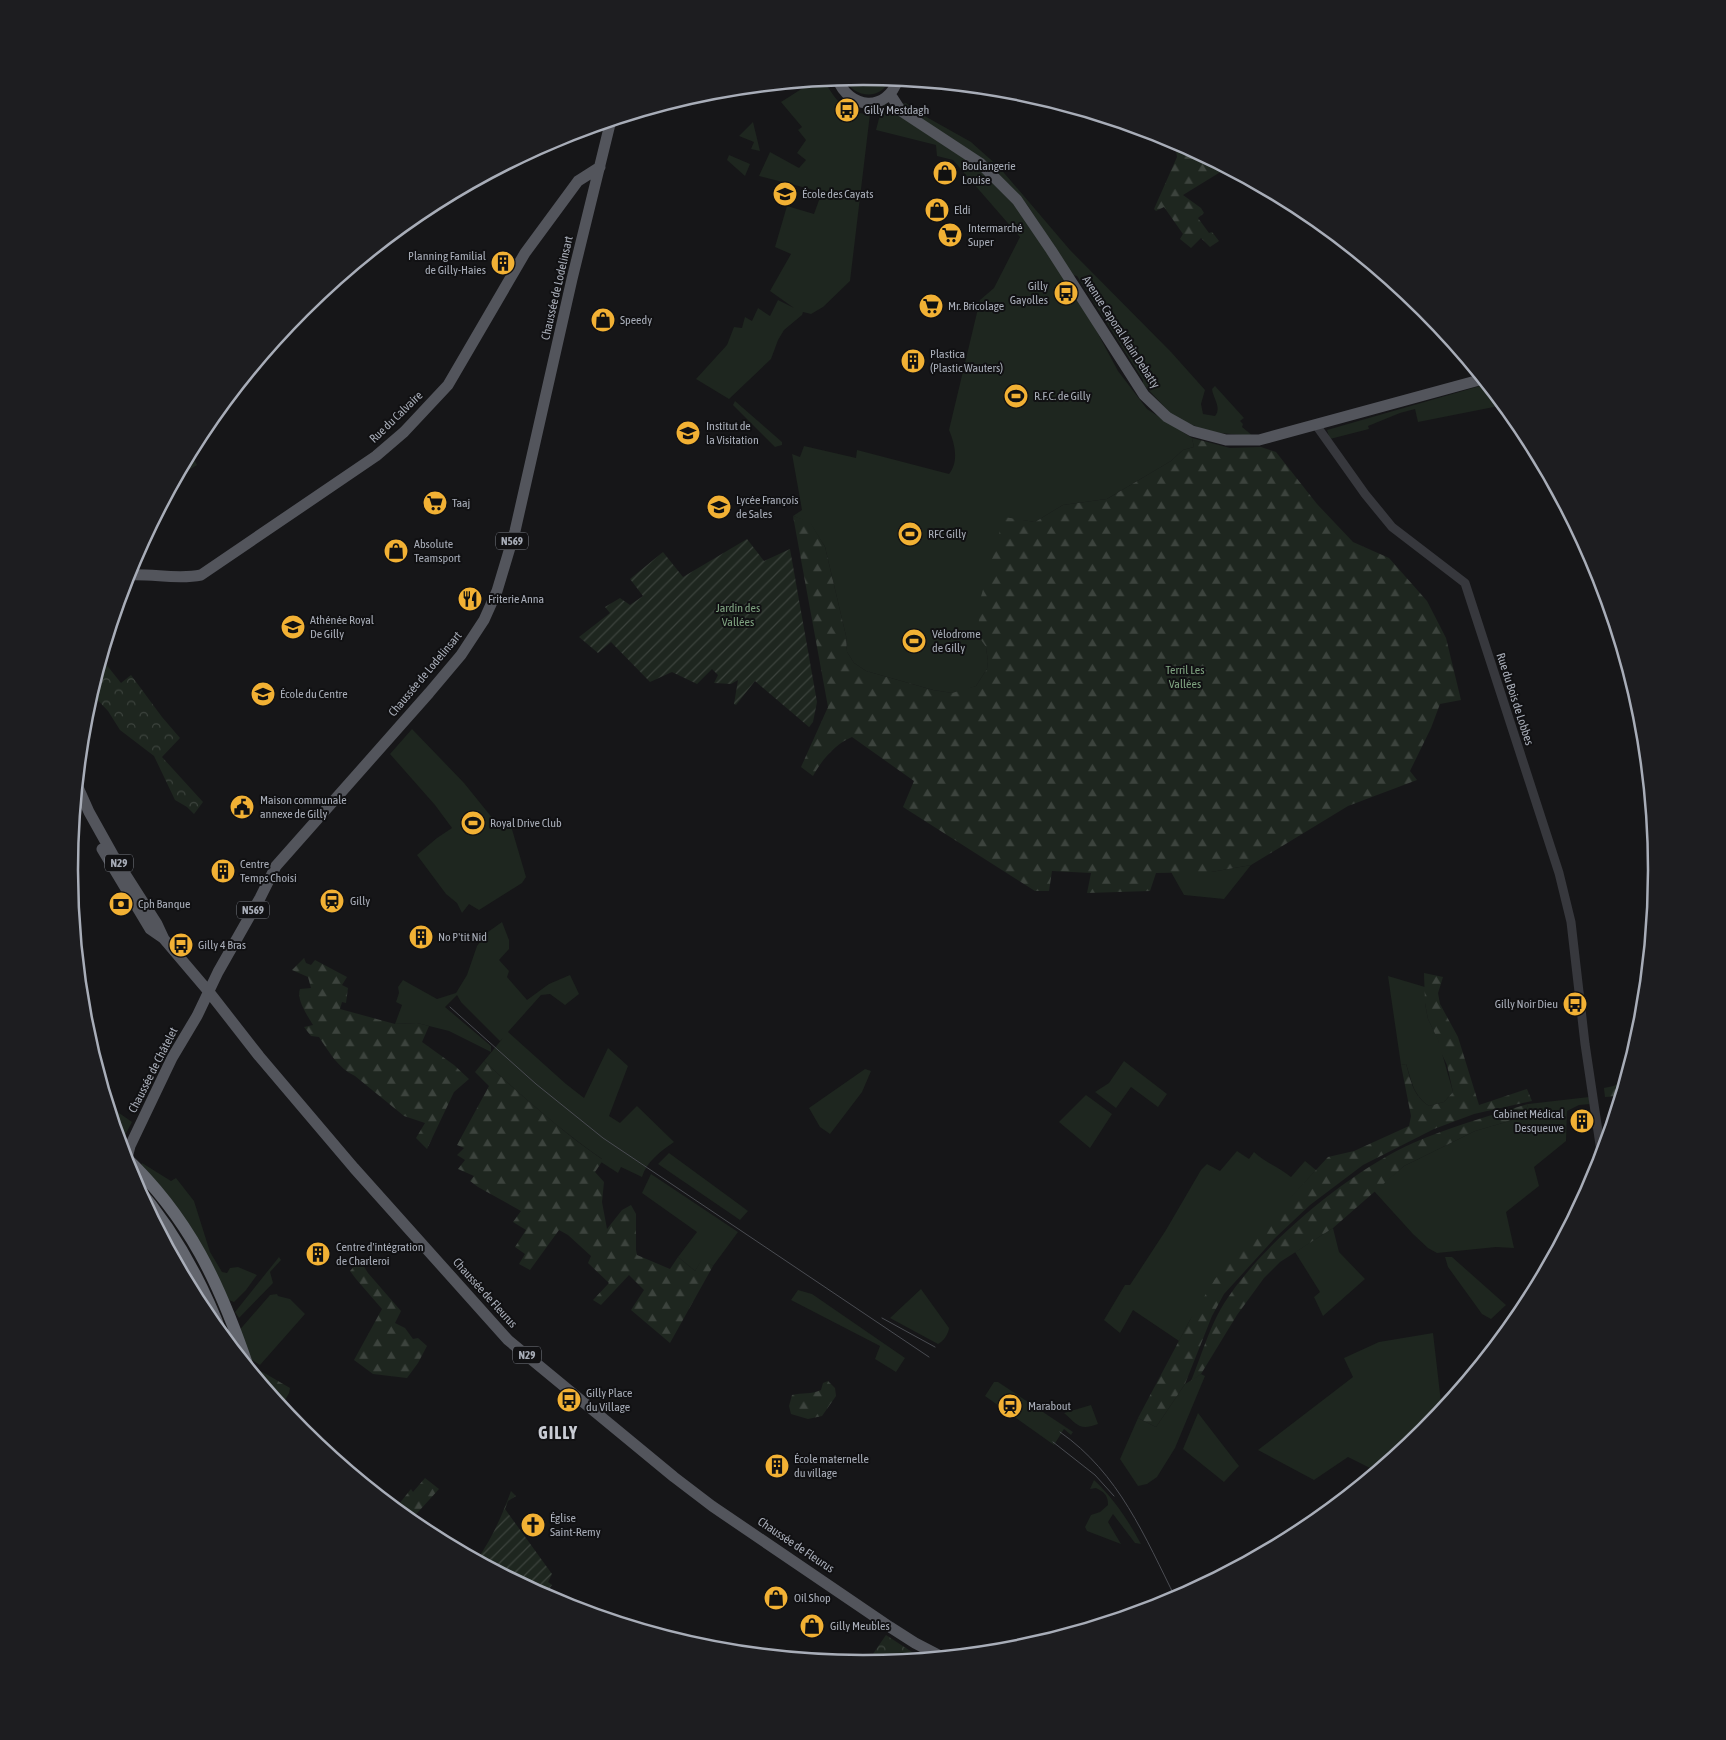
<svg xmlns="http://www.w3.org/2000/svg" width="1726" height="1740" font-family="'Asap Condensed',sans-serif">
	<style>
		.grass { fill: #1e261f }
		.forest { fill: url(#forest-firs) }
		.park { fill: url(#park-crowns) }
		.garden { fill: url(#garden-furrows) }
		.lines { fill: none; stroke-linecap: round; stroke-linejoin: round }
		.minor { stroke: #37383d; stroke-width: 9 }
		.major { stroke: #53555c; stroke-width: 11 }
		.highway { stroke: #63666e; stroke-width: 12 }
		.tram { stroke: #4a4c52; stroke-width: 1 }
		.labels { text-anchor: middle; dominant-baseline: central; stroke-width: 4; stroke-linejoin: round; paint-order: stroke }
		.shield { fill: #111113; stroke: #7b7e86; stroke-width: 1 }
		.shield-label { font-size: 11px; font-weight: bold; fill: #a8adb8 }
		.poi-label { font-size: 12px; fill: #a8adb8; stroke: #111113; text-anchor: start }
		.street-label { font-size: 12px; fill: #a8adb8; stroke: #111113 }
		.park-label { font-size: 12px; fill: #7fa381; stroke: #111113 }
		.district-label { font-size: 18px; font-weight: bold; letter-spacing: 1px; fill: #c9ccd4; stroke: #111113 }
		.rim { fill: none; stroke: #a8adb8; stroke-width: 2.5 }
	</style>
	<defs>
		<pattern id="forest-firs" width="22" height="20" patternUnits="userSpaceOnUse" patternTransform="scale(1.25)"><rect width="22" height="20" fill="#1e261f"/><path d="M5 1l3.5 6h-7zM16 11l3.5 6h-7z" fill="#3c433d"/></pattern>
		<pattern id="park-crowns" width="20" height="18" patternUnits="userSpaceOnUse" patternTransform="scale(1.25)"><rect width="20" height="18" fill="#1e261f"/><path d="M2 6a3 3 0 1 1 6 0M12 15a3 3 0 1 1 6 0" fill="none" stroke="#3c433d"/></pattern>
		<pattern id="garden-furrows" width="10" height="10" patternUnits="userSpaceOnUse" patternTransform="scale(1.25)"><rect width="10" height="10" fill="#1e261f"/><path d="M-1 1l2-2M0 10L10 0M9 11l2-2" fill="none" stroke="#3c433d"/></pattern>
	</defs>
	<rect width="100%" height="100%" fill="#161618"/>
	<path class="grass" d="M863 76 890 78C882 102 853 98 844 78Z
		M824 80C835 100 845 114 870 114L850 281 823 307 811 314 803 312 802 315 784 330 778 340 771 359 729 399 696 379 727 345 734 327 742 328 745 317 752 321 758 308 770 316 778 300 794 308 770 291 791 254 775 247 787 206 814 214 822 192 759 176 770 152 799 168 806 160 797 153 806 140 798 130 802 127 781 102 814 81Z
		M886 103 925 132 969 159 1011 194 1089 317 1118 371 1147 409 1192 438 1194 447 1183 450 1171 461 1107 499 1063 505 1035 522 1021 520 978 636 986 647 988 661 987 669 976 686 963 691 952 693 933 690 866 671 854 663 847 652 846 636 825 547 810 523 793 516 802 510 792 454 800 457 804 446 856 458 857 450 949 474C959 462 955 444 949 430L980 300 994 288 1020 237 953 160 937 156 936 145 876 130 881 111Z
		M906 103 914 110 971 142 999 167 1070 250 1171 352 1205 390 1201 404 1203 414 1215 416C1222 408 1213 398 1212 389L1215 386 1244 418 1240 421 1243 424 1242 427 1253 436 1209 432 1174 417 1143 384V380L1077 276 1072 275 1028 206 989 163 914 116 902 104Z
		M753 122 760 151 751 149 754 142 739 136Z
		M729 155 750 164 745 176 727 160Z
		M1487 384 1504 405 1418 422 1415 409 1400 413 1368 426 1369 429 1330 439 1327 430Z
		M735 401 782 442V445L775 447 733 405Z
		M412 729 464 783 502 830 511 826 526 877 522 883 479 910 469 904 462 913 457 903 446 894 417 855 437 838 452 828 435 805 390 754Z
		M1251 865 1224 899 1184 895 1171 872H1211Z
		M502 922 509 940V949L499 960 509 971 507 977 527 1000 549 984 570 975 579 994 565 1005 550 994 541 995 508 1032 566 1084 584 1098 608 1048 628 1066 609 1116 620 1123 637 1106 674 1142C661 1151 647 1161 642 1177L621 1167 618 1173 601 1162 602 1159C560 1130 522 1096 484 1061L503 1038 500 1041 461 1002 457 995 445 1007 491 1046V1052L449 1031 417 1023 395 1024 402 1005 396 1002 399 993 398 987 403 980 437 999 456 993 467 975 477 946 488 932Z
		M1388 976 1425 987V1003L1428 1019 1438 1039 1453 1092 1444 1102 1429 1106C1413 1095 1412 1082 1406 1064L1401 1065Z
		M1124 1061 1167 1094 1158 1107 1131 1087 1116 1108 1095 1092 1109 1083Z
		M865 1069 871 1071 862 1092 830 1134 820 1127 809 1108Z
		M1086 1095 1112 1114 1090 1148 1059 1122Z
		M1589 1097 1590 1104 1579 1105 1567 1111 1566 1141 1534 1167 1539 1186 1506 1212 1514 1248 1496 1247 1437 1253 1428 1248 1413 1234 1374 1191 1404 1166 1475 1131 1516 1119 1525 1113 1528 1104Z
		M109 1106 132 1122 123 1139 119 1141Z
		M1237 1151 1249 1159 1254 1152C1264 1162 1279 1167 1291 1177L1305 1161 1316 1170 1269 1222 1190 1320 1179 1341 1133 1310 1120 1333 1104 1320 1125 1285H1130L1166 1230 1201 1170 1207 1164 1220 1171Z
		M669 1153 740 1205 748 1211 740 1220 658 1164Z
		M142 1163 171 1181 176 1178 194 1201 210 1252 222 1272 227 1273 230 1268 238 1267 257 1275 246 1290 234 1302 226 1299 141 1166Z
		M651 1174 738 1232 713 1266 702 1260 695 1271 678 1257 697 1232 642 1193Z
		M1333 1228 1339 1252 1365 1279 1323 1316 1314 1297 1320 1292 1295 1252Z
		M279 1257 281 1260 270 1272 273 1283 239 1318 235 1312Z
		M1445 1257H1452L1506 1305 1491 1319 1482 1314 1448 1267Z
		M921 1289 949 1328C949 1333 943 1342 938 1344L890 1318Z
		M798 1290 812 1294 905 1358 896 1372 875 1359 880 1346 791 1300Z
		M277 1294 278 1296 290 1299 305 1314 260 1365 252 1360 237 1333 270 1295Z
		M1433 1333 1442 1411 1424 1432 1376 1471 1348 1457 1314 1480 1258 1450 1353 1377 1344 1358 1379 1342Z
		M251 1366 266 1374 262 1383 252 1372Z
		M1201 1374 1205 1376 1175 1448 1157 1477 1147 1484 1138 1486 1120 1459 1138 1418 1156 1427 1185 1384Z
		M994 1382H998L1073 1432 1071 1435 1064 1429 1054 1445 985 1396Z
		M1091 1405 1098 1424C1079 1431 1078 1425 1064 1413Z
		M1198 1413 1239 1466 1224 1482 1183 1449Z
		M1094 1480C1114 1499 1128 1520 1141 1544L1135 1543 1113 1514 1108 1522 1121 1544 1087 1531 1085 1527 1091 1515 1100 1512 1108 1505C1108 1495 1104 1492 1096 1488L1090 1489Z"/>
	<path class="forest" d="M1165 136H1167L1227 168 1183 195 1201 208 1204 213 1198 218 1209 233 1212 232 1219 241 1210 247 1201 238 1191 248 1180 239 1183 234 1164 207 1156 211 1154 209 1177 157 1176 151 1181 144 1170 141Z
		M1192 438 1230 448 1261 447 1276 452 1317 504 1353 542 1389 558 1427 601 1446 638 1461 700 1440 704 1431 728 1410 771 1417 780 1348 806 1251 865 1211 872 1156 873 1150 891 1087 893 1091 873 1052 871 1049 891H1035L903 807 914 781 852 737C835 744 821 761 813 776L801 767 828 707 793 516 810 522 825 547 846 636 847 652 854 663 866 671 933 690 952 693 976 686 987 669 988 661 986 647 978 636 980 600 1004 517 1035 522 1063 505 1107 499 1171 461 1183 450 1194 447Z
		M190 453 197 465 185 472 182 467Z
		M304 958 306 963 311 965 315 960 347 977 342 985 348 988 346 1003 342 1002 340 1009 395 1024 417 1023 429 1026 422 1042 454 1065 469 1079 454 1092 427 1149 416 1138 425 1123 404 1116 355 1076C338 1068 329 1052 319 1037L311 1036 304 1027 313 1025C307 1015 296 999 300 989L311 988 308 977 292 970Z
		M1424 973 1443 977 1438 993 1440 1004 1458 1037 1479 1105 1527 1089 1532 1101 1474 1114 1434 1129 1363 1165 1310 1205 1275 1238 1224 1294 1212 1316 1185 1384 1156 1427 1138 1418 1190 1320 1215 1279 1328 1157 1354 1151 1409 1126 1411 1116 1401 1065 1406 1064C1411 1081 1413 1096 1429 1106L1444 1102 1453 1092 1447 1065 1439 1048 1438 1040 1428 1019 1425 1003Z
		M484 1061C522 1096 560 1130 603 1160L595 1172 604 1182 602 1202 607 1229 622 1210 631 1205 636 1214V1250L637 1255 670 1269 678 1257 695 1271 702 1259 713 1266 670 1343 631 1310 644 1290 629 1275 601 1305 593 1300 609 1283 588 1263 591 1256 568 1235 559 1230 530 1270 519 1264 525 1254 515 1247 526 1230 513 1222 521 1211 478 1187 470 1181 474 1176 458 1169 465 1160 457 1155 464 1148 457 1145 489 1086 475 1072Z
		M1625 1079 1620 1096 1605 1097 1604 1088 1614 1086Z
		M1528 1104 1525 1113 1516 1119 1475 1131 1404 1166 1333 1228 1280 1262 1264 1278 1237 1315 1201 1374 1191 1381C1200 1359 1207 1335 1218 1314 1251 1252 1349 1171 1413 1143 1450 1127 1489 1116 1528 1104Z
		M360 1260 368 1273 401 1311 395 1323 405 1328 413 1339 418 1338 427 1346 418 1363 407 1378 373 1374 354 1360 382 1309 356 1279 350 1271Z
		M266 1374 290 1388 289 1393 281 1407 262 1383Z
		M828 1381 835 1388 836 1396 822 1416 808 1419 791 1414 789 1406 792 1395C803 1392 810 1395 821 1390L823 1383Z
		M425 1478 439 1489 410 1521 395 1509 411 1489 413 1492Z"/>
	<path class="park" d="M101 658 121 683 131 675 162 717 180 738 162 757 203 802 194 814 187 807 175 800 154 756 120 730 108 711 91 693Z
		M886 1635 921 1658 866 1664Z"/>
	<path class="garden" d="M747 539 764 561 790 549 817 702 813 722 809 727 755 681 736 705 734 704 738 680 731 684 714 683 718 675 712 669 697 684 672 672 650 682 611 642 598 653 579 637 610 613 605 607 620 598 630 605 643 596 630 579 663 552 683 577Z
		M511 1491 516 1496 508 1501 505 1509 552 1574 548 1582 552 1585 548 1590 559 1601 556 1602 477 1560C492 1538 502 1516 511 1491Z"/>
	<g class="lines">
		<path class="minor" d="M1316 425 1365 494 1392 527 1465 583 1559 873 1571 922 1585 1044 1602 1158"/>
		<path class="major" d="M837 78C849 110 887 113 898 79
			M890 94 901 111 980 163 1017 200 1051 250 1144 395 1167 417 1192 431 1226 440H1259L1483 379
			M126 575C152 573 177 580 201 575L376 456 404 432 448 385 525 253 578 181 600 167
			M77 785 89 812 113 855 157 924 164 939 209 992 259 1056 354 1168 508 1340 674 1477 712 1506 890 1627 915 1643 942 1657
			M102 849 150 929 163 938
			M126 1162 130 1146 172 1058 197 1016 218 972 260 898 276 866 429 693 461 655 484 620 497 591 515 531 572 279 611 120"/>
		<path class="highway" d="M124 1156C189 1217 220 1284 248 1367
			M134 1184C173 1229 201 1279 222 1335"/>
		<path class="tram" d="M450 1007 536 1084 603 1138 929 1357
			M882 1318 935 1347
			M1060 1432C1119 1473 1145 1537 1176 1599
			M1053 1442 1095 1475 1114 1496"/>
	</g>
	<defs>
		<symbol id="bus-disc" viewBox="-11 -11 22 22"><circle r="9.5" fill="#f2b134" stroke="#111113"/><path d="M-5-6H5V4H4V6H2V4H-2V6H-4V4H-5ZM-3.5-4V0h7V-4ZM-3.5 1.2v1.5H-2V1.2ZM2 1.2v1.5H3.5V1.2Z" fill="#111"/></symbol>
		<symbol id="shop-disc" viewBox="-11 -11 22 22"><circle r="9.5" fill="#f2b134" stroke="#111113"/><path d="M-5-2.5h2.3a2.7 3.5 0 0 1 5.4 0H5L5.5 6h-11ZM-1.5-2.5h3a1.5 2.3 0 0 0-3 0Z" fill="#111"/></symbol>
		<symbol id="school-disc" viewBox="-11 -11 22 22"><circle r="9.5" fill="#f2b134" stroke="#111113"/><path d="M0-5L7-2L0 1L-7-2ZM-4 1L0 2.5L4 1V4Q0 6-4 4Z" fill="#111"/></symbol>
		<symbol id="supermarket-disc" viewBox="-11 -11 22 22"><circle r="9.5" fill="#f2b134" stroke="#111113"/><path d="M-6-5.5h2.5l.6 2H6L4.5 2H-2.5L-4.4-4H-6ZM-1.5 3.2a1.3 1.3 0 1 0 .1 0ZM3 3.2a1.3 1.3 0 1 0 .1 0Z" fill="#111"/></symbol>
		<symbol id="building-disc" viewBox="-11 -11 22 22"><circle r="9.5" fill="#f2b134" stroke="#111113"/><path d="M-4-6H4V6H1V3H-1V6H-4ZM-2.5-4.3h1.7v1.8h-1.7ZM.8-4.3h1.7v1.8H.8ZM-2.5-1h1.7V.8h-1.7ZM.8-1h1.7V.8H.8Z" fill="#111"/></symbol>
		<symbol id="stadium-disc" viewBox="-11 -11 22 22"><circle r="9.5" fill="#f2b134" stroke="#111113"/><path d="M0-5a6.5 5 0 1 0 0 10a6.5 5 0 1 0 0-10ZM-3.5-1.8h7v3.6h-7Z" fill="#111"/></symbol>
		<symbol id="restaurant-disc" viewBox="-11 -11 22 22"><circle r="9.5" fill="#f2b134" stroke="#111113"/><path d="M-5-6h1v4h1v-4h1v4h1v-4h1v5L-1.5 .5V6h-2V.5L-5-1ZM5-6V6H3V1.5H1.5Q1.5-4 5-6Z" fill="#111"/></symbol>
		<symbol id="civic-disc" viewBox="-11 -11 22 22"><circle r="9.5" fill="#f2b134" stroke="#111113"/><path d="M-.6-6.5H3V-4.5H.6V-3L4-1V1h2V6H-6V1h2V-1L-.6-3ZM-1.2 2.5V6h2.4V2.5Z" fill="#111"/></symbol>
		<symbol id="station-disc" viewBox="-11 -11 22 22"><circle r="9.5" fill="#f2b134" stroke="#111113"/><path d="M-3-6H3Q5-6 5-4V2Q5 4 3 4L4.5 6H3L1.5 4h-3L-3 6H-4.5L-3 4Q-5 4-5 2V-4Q-5-6-3-6ZM-3.5-4v3h7v-3ZM-3.5 1v1.5H-2V1ZM2 1v1.5H3.5V1Z" fill="#111"/></symbol>
		<symbol id="bank-disc" viewBox="-11 -11 22 22"><circle r="9.5" fill="#f2b134" stroke="#111113"/><path d="M-6-4H6V4H-6ZM0-2.3a2.3 2.3 0 1 0 0 4.6a2.3 2.3 0 1 0 0-4.6Z" fill="#111"/></symbol>
		<symbol id="church-disc" viewBox="-11 -11 22 22"><circle r="9.5" fill="#f2b134" stroke="#111113"/><path d="M-1.2-6h2.4v3.5h3.3v2.4h-3.3V6h-2.4V-.1h-3.3v-2.4h3.3Z" fill="#111"/></symbol>
	</defs>
	<g fill-rule="evenodd">
		<use href="#bus-disc" x="833" y="96" width="28" height="28"/>
		<use href="#shop-disc" x="931" y="159" width="28" height="28"/>
		<use href="#school-disc" x="771" y="180" width="28" height="28"/>
		<use href="#shop-disc" x="923" y="196" width="28" height="28"/>
		<use href="#supermarket-disc" x="936" y="221" width="28" height="28"/>
		<use href="#building-disc" x="489" y="249" width="28" height="28"/>
		<use href="#bus-disc" x="1052" y="279" width="28" height="28"/>
		<use href="#supermarket-disc" x="917" y="292" width="28" height="28"/>
		<use href="#shop-disc" x="589" y="306" width="28" height="28"/>
		<use href="#building-disc" x="899" y="347" width="28" height="28"/>
		<use href="#stadium-disc" x="1002" y="382" width="28" height="28"/>
		<use href="#school-disc" x="674" y="419" width="28" height="28"/>
		<use href="#supermarket-disc" x="421" y="489" width="28" height="28"/>
		<use href="#school-disc" x="705" y="493" width="28" height="28"/>
		<use href="#stadium-disc" x="896" y="520" width="28" height="28"/>
		<use href="#shop-disc" x="382" y="537" width="28" height="28"/>
		<use href="#restaurant-disc" x="456" y="585" width="28" height="28"/>
		<use href="#school-disc" x="279" y="613" width="28" height="28"/>
		<use href="#stadium-disc" x="900" y="627" width="28" height="28"/>
		<use href="#school-disc" x="249" y="680" width="28" height="28"/>
		<use href="#civic-disc" x="228" y="793" width="28" height="28"/>
		<use href="#stadium-disc" x="459" y="809" width="28" height="28"/>
		<use href="#building-disc" x="209" y="857" width="28" height="28"/>
		<use href="#station-disc" x="318" y="887" width="28" height="28"/>
		<use href="#bank-disc" x="107" y="890" width="28" height="28"/>
		<use href="#building-disc" x="407" y="923" width="28" height="28"/>
		<use href="#bus-disc" x="167" y="931" width="28" height="28"/>
		<use href="#bus-disc" x="1561" y="990" width="28" height="28"/>
		<use href="#building-disc" x="1568" y="1107" width="28" height="28"/>
		<use href="#building-disc" x="304" y="1240" width="28" height="28"/>
		<use href="#bus-disc" x="555" y="1386" width="28" height="28"/>
		<use href="#station-disc" x="996" y="1392" width="28" height="28"/>
		<use href="#building-disc" x="763" y="1452" width="28" height="28"/>
		<use href="#church-disc" x="519" y="1511" width="28" height="28"/>
		<use href="#shop-disc" x="762" y="1584" width="28" height="28"/>
		<use href="#shop-disc" x="798" y="1612" width="28" height="28"/>
	</g>
	<g class="labels">
		<g class="shield">
			<rect x="496" y="532.5" width="32" height="17" rx="4"/>
			<rect x="105" y="854.5" width="28" height="17" rx="4"/>
			<rect x="237" y="901.5" width="32" height="17" rx="4"/>
			<rect x="513" y="1346.5" width="28" height="17" rx="4"/>
		</g>
		<g class="shield-label">
			<text x="512" y="541">N569</text>
			<text x="119" y="863">N29</text>
			<text x="253" y="910">N569</text>
			<text x="527" y="1355">N29</text>
		</g>
		<g class="poi-label">
			<text x="864" y="110">Gilly Mestdagh</text>
			<text x="962" y="166">Boulangerie<tspan x="962" dy="14">Louise</tspan></text>
			<text x="802" y="194">École des Cayats</text>
			<text x="954" y="210">Eldi</text>
			<text x="968" y="228">Intermarché<tspan x="968" dy="14">Super</tspan></text>
			<text x="486" y="256" text-anchor="end">Planning Familial<tspan x="486" dy="14">de Gilly-Haies</tspan></text>
			<text x="1048" y="286" text-anchor="end">Gilly<tspan x="1048" dy="14">Gayolles</tspan></text>
			<text x="948" y="306">Mr. Bricolage</text>
			<text x="620" y="320">Speedy</text>
			<text x="930" y="354">Plastica<tspan x="930" dy="14">(Plastic Wauters)</tspan></text>
			<text x="1034" y="396">R.F.C. de Gilly</text>
			<text x="706" y="426">Institut de<tspan x="706" dy="14">la Visitation</tspan></text>
			<text x="736" y="500">Lycée François<tspan x="736" dy="14">de Sales</tspan></text>
			<text x="452" y="503">Taaj</text>
			<text x="928" y="534">RFC Gilly</text>
			<text x="414" y="544">Absolute<tspan x="414" dy="14">Teamsport</tspan></text>
			<text x="488" y="599">Friterie Anna</text>
			<text x="310" y="620">Athénée Royal<tspan x="310" dy="14">De Gilly</tspan></text>
			<text x="932" y="634">Vélodrome<tspan x="932" dy="14">de Gilly</tspan></text>
			<text x="280" y="694">École du Centre</text>
			<text x="260" y="800">Maison communale<tspan x="260" dy="14">annexe de Gilly</tspan></text>
			<text x="490" y="823">Royal Drive Club</text>
			<text x="240" y="864">Centre<tspan x="240" dy="14">Temps Choisi</tspan></text>
			<text x="350" y="901">Gilly</text>
			<text x="138" y="904">Cph Banque</text>
			<text x="438" y="937">No P'tit Nid</text>
			<text x="198" y="945">Gilly 4 Bras</text>
			<text x="1558" y="1004" text-anchor="end">Gilly Noir Dieu</text>
			<text x="1564" y="1114" text-anchor="end">Cabinet Médical<tspan x="1564" dy="14">Desqueuve</tspan></text>
			<text x="336" y="1247">Centre d'intégration<tspan x="336" dy="14">de Charleroi</tspan></text>
			<text x="586" y="1393">Gilly Place<tspan x="586" dy="14">du Village</tspan></text>
			<text x="1028" y="1406">Marabout</text>
			<text x="794" y="1459">École maternelle<tspan x="794" dy="14">du village</tspan></text>
			<text x="550" y="1518">Église<tspan x="550" dy="14">Saint-Remy</tspan></text>
			<text x="794" y="1598">Oil Shop</text>
			<text x="830" y="1626">Gilly Meubles</text>
		</g>
		<g class="street-label">
			<text transform="translate(557 288) rotate(-77)">Chaussée de Lodelinsart</text>
			<text transform="translate(1121 332) rotate(57)">Avenue Caporal Alain Debatty</text>
			<text transform="translate(396 417) rotate(-44)">Rue du Calvaire</text>
			<text transform="translate(425 674) rotate(-50)">Chaussée de Lodelinsart</text>
			<text transform="translate(1515 699) rotate(72)">Rue du Bois de Lobbes</text>
			<text transform="translate(153 1070) rotate(-63)">Chaussée de Châtelet</text>
			<text transform="translate(485 1293) rotate(48)">Chaussée de Fleurus</text>
			<text transform="translate(796 1545) rotate(34)">Chaussée de Fleurus</text>
		</g>
		<g class="park-label">
			<text x="738" y="608">Jardin des<tspan x="738" dy="14">Vallées</tspan></text>
			<text x="1185" y="670">Terril Les<tspan x="1185" dy="14">Vallées</tspan></text>
		</g>
		<g class="district-label">
			<text x="558" y="1432">GILLY</text>
		</g>
	</g>
	<path d="M0 0H1726V1740H0ZM78 870a785 785 0 1 1 1570 0a785 785 0 1 1-1570 0Z" fill="#1d1d20" fill-rule="evenodd"/>
	<path class="rim" d="M78 870a785 785 0 1 1 1570 0a785 785 0 1 1-1570 0Z"/>
</svg>
